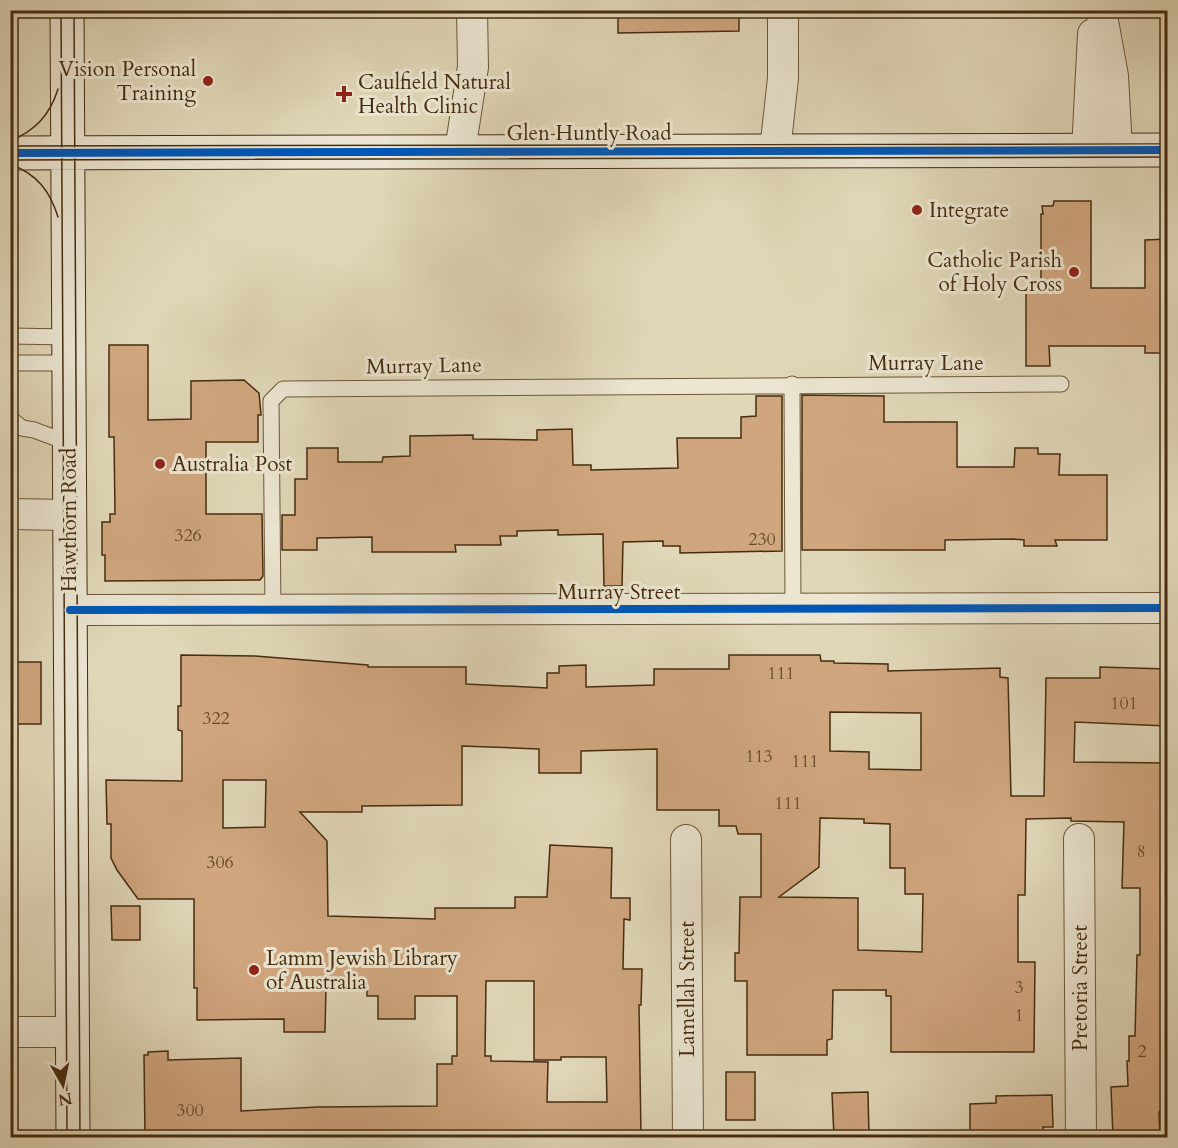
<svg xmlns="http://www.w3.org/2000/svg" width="1178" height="1148" font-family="Cardo,serif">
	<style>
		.building { fill: #d0a67f; stroke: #462c0f; stroke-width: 1.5; fill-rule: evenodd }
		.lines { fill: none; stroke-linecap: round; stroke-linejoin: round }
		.lane-casing { stroke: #6c5739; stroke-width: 17 }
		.street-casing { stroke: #6c5739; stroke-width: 32 }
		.secondary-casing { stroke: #462c0f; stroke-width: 35 }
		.lane { stroke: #ebe5d1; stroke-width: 15 }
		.street { stroke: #ebe5d1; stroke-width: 30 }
		.secondary { stroke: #ebe5d1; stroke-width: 33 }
		.tram { stroke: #462c0f; stroke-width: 1.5 }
		.cycleway-casing { stroke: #ebe5d1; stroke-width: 11 }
		.cycleway { stroke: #0057b8; stroke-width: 8 }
		.poi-dot { fill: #8f2418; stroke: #ebe5d1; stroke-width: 2 }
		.labels { text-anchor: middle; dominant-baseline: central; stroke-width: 6; stroke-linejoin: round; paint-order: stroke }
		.number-label { font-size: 18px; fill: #684a2b }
		.poi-label { font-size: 21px; fill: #462c0f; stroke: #ebe5d1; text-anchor: start }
		.street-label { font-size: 21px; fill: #462c0f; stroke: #ebe5d1 }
	</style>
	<rect width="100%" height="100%" fill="#e0d7b8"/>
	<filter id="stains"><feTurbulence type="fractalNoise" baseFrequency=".00333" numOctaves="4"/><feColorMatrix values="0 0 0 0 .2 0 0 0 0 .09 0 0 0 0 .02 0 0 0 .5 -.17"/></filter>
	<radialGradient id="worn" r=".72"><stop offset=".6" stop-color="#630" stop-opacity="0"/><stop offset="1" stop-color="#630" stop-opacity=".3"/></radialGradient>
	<path class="building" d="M618 10H739V31L618 33Z
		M1054 201H1091V288H1145V240L1167 239V353H1145V346H1049L1050 366H1026V289H1041V214H1043L1042 206H1053Z
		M109 345H148V420L191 419V381L244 380 259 393 261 415H258V442H206V514H262L263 576 260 580 105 581V555H102V522H110V514H115L114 437H109Z
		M802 395 884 396V422H957V467H1014L1015 448H1038V454H1060L1059 475H1107V540H1055L1057 546H1024V540L1013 539 945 540V550H802Z
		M756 396H782V551L680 553V546H663V541L623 542 622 586H604L603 534 558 535V530L517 531V536H500L501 545H455L456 552H372V537L317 538V550H282V515H295V479H307V448H338V462H382L383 457 410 456V436L473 435V439L537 440V430L572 429 573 465H591V470L678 468 677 438H741V417L756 416Z
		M181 655 255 656 368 665V667H466V684L547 688V673H559V666L586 665V687L654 685V669H729V655H820L821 661H834V663L888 664V671L1000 668V677L1008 678 1011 796H1044L1046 678H1100V667L1167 669V726L1075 722 1074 762 1167 763V1041H1161L1164 1112H1159L1160 1137H1113L1111 1087 1128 1086 1127 1061H1129V1036H1135L1137 955H1140V888H1122L1124 822 1071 821V818L1026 819 1025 895H1018V962H1035L1034 1052H891V996H886V990H833L832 1039 827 1040V1055H747V981H735V953H739L740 897H761V834H738L736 826H719V810H657V749L581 751V773H539V749L462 746V805L362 806V812H300L327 841 328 916 435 919V908H515V897H547L550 845 612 848 611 898H630V920L624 919 623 969H642L641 1005H639L641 1137H145L144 1055H148V1052L168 1051V1060L241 1058V1111L318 1107 437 1106V1064H452V1056H457V996H415V1019H378V996H367V988L326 987 325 1032H284V1019L197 1020V988H194V899H138L117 870 111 858V824H107L106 780 182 781V731L178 730V706H181ZM830 712 921 713V770L869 769V752L830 751ZM223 780H266L265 827 223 828ZM820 818 864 819V823L890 824V868H905V894H923L922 952 858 950V898L779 897 819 867ZM486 981H534V1060H561V1057H606L607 1102H547L548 1062 491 1061V1056H485Z
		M10 662H41V724H10Z
		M111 906H140V940H112Z
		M726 1072H755V1120H726Z
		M868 1092 869 1137H834L832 1093Z
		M1052 1095 1053 1127H1043L1044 1137H970V1104L996 1103V1096Z"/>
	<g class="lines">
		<defs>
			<path id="lane" d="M10 336 69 337
				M10 363H68
				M792 384 793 610
				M10 418 22 428 34 430 69 443
				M273 611 271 401 283 389 1061 384"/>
			<path id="street" d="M1101 10 1113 76 1117 150
				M460 151 473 67 472 10
				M775 151 783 78V10
				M1087 151 1093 34
				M10 514 69 515
				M70 610 1168 608
				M1079 839 1081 1138
				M686 840 688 1138
				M10 1032H73"/>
			<path id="secondary" d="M67 10 73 1138
				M10 153 1168 150"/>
		</defs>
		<use href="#lane" class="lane-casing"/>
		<use href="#street" class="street-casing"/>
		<use href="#secondary" class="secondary-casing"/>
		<use href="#lane" class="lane"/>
		<use href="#street" class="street"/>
		<use href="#secondary" class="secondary"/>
		<path class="tram" d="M61 10 67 1138
			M74 10 80 1138
			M10 141C35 131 50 115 58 89
			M10 146 1168 144
			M10 160 1168 157
			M10 164C37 174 50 191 58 217"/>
		<defs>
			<path id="cycleway" d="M10 153 1168 150
				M70 610 1168 608"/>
		</defs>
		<use href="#cycleway" class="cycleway-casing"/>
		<use href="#cycleway" class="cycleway"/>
	</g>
	<g class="poi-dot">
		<circle cx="208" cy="81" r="6"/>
		<path d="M341 85h6v6h6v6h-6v6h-6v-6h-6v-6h6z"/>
		<circle cx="917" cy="210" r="6"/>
		<circle cx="1074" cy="272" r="6"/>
		<circle cx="160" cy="464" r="6"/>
		<circle cx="254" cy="970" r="6"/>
	</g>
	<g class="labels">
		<g class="number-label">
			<text x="188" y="535">326</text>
			<text x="762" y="539">230</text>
			<text x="781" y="673">111</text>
			<text x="1124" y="703">101</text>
			<text x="216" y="718">322</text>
			<text x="759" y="756">113</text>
			<text x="805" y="761">111</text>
			<text x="788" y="803">111</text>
			<text x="1141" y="851">8</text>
			<text x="220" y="862">306</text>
			<text x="1019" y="987">3</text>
			<text x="1019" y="1015">1</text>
			<text x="1142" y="1051">2</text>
			<text x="190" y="1110">300</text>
		</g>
		<g class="poi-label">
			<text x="196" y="69" text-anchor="end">Vision Personal<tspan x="196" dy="24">Training</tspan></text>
			<text x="358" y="82">Caulfield Natural<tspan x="358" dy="24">Health Clinic</tspan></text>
			<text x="929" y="210">Integrate</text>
			<text x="1062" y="260" text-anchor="end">Catholic Parish<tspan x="1062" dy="24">of Holy Cross</tspan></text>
			<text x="172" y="464">Australia Post</text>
			<text x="266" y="958">Lamm Jewish Library<tspan x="266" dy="24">of Australia</tspan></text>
		</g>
		<g class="street-label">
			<text x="589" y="133">Glen Huntly Road</text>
			<text x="926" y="363">Murray Lane</text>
			<text transform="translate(424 366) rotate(-1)">Murray Lane</text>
			<text transform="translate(69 520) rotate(-90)">Hawthorn Road</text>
			<text x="619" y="592">Murray Street</text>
			<text transform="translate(1080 988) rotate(-90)">Pretoria Street</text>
			<text transform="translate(687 989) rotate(-90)">Lamellah Street</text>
		</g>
	</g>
	<rect width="1178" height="1148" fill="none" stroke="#e0d7b8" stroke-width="36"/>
	<rect x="12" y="12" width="1154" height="1124" fill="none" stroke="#462c0f" stroke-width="3"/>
	<rect x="18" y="18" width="1142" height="1112" fill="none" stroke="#462c0f" stroke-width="1.5"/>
	<g transform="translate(63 1085) rotate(171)" stroke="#ebe5d1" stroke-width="4.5" paint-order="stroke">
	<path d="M0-4.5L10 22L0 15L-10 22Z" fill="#462c0f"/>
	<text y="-9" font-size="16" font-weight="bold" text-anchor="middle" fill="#462c0f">N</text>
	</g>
	<rect width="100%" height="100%" filter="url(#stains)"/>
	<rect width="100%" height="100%" fill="url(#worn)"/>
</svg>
